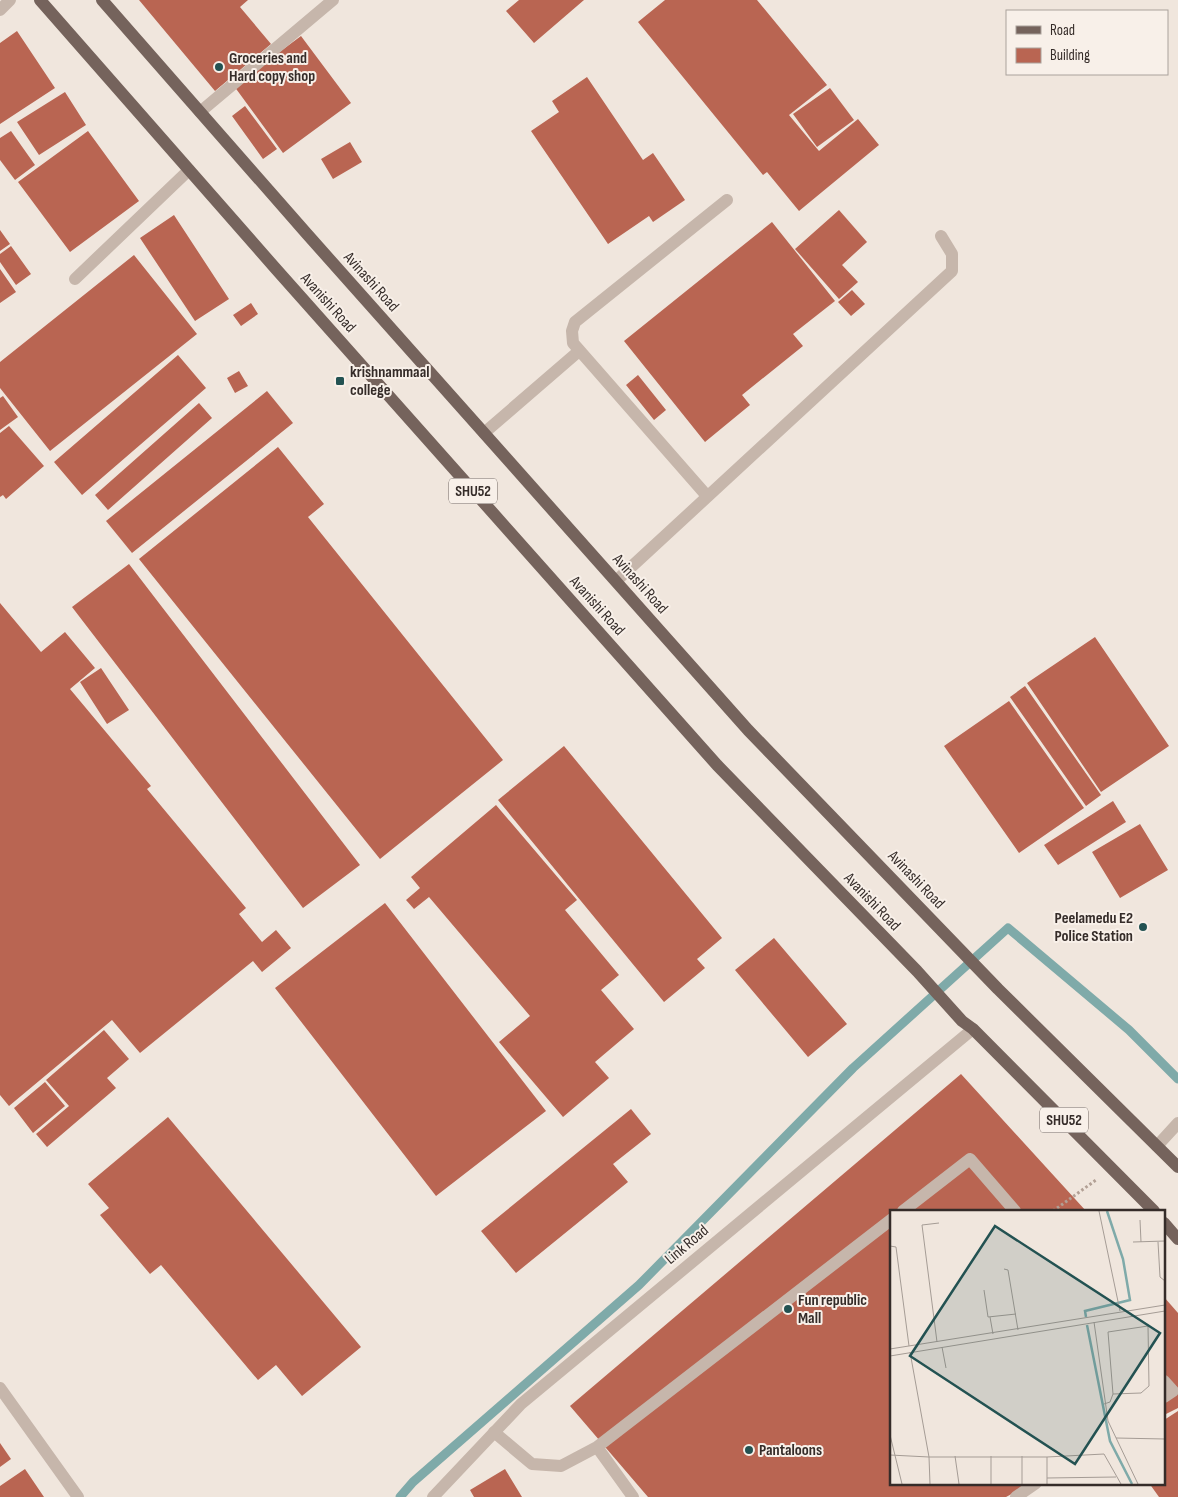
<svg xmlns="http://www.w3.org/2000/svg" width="1178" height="1497" font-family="'Sofia Sans Condensed',sans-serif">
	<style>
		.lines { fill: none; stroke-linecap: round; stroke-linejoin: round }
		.stream { stroke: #7faaa9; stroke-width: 9 }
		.building { fill: #b96552 }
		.path { stroke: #b2a095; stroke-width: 3; stroke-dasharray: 2.5 2.5; stroke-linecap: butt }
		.service { stroke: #c6b6ab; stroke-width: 12 }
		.minor { stroke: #c6b6ab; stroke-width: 12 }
		.tertiary { stroke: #c6b6ab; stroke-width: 12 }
		.primary { stroke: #75635c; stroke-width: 12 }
		.poi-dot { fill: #235252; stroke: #f8f0e9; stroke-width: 2 }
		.labels { text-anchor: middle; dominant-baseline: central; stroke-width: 4; stroke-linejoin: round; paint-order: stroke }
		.shield { fill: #f8f0e9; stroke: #706763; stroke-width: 1 }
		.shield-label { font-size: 15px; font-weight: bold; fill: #352c29 }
		.poi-label { font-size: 16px; font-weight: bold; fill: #352c29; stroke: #f8f0e9; text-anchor: start }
		.street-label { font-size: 16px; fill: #352c29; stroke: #f8f0e9 }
		.inset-river { fill: none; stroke: #7faaa9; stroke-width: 2.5 }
		.inset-road { fill: none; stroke: #a59c95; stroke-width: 1 }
		.view { fill: #235252; fill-opacity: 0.15; stroke: #235252; stroke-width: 2.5 }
		.inset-edge { fill: none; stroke: #352c29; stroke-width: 2.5 }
	</style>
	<rect width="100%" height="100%" fill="#f0e6dd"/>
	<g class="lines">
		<path class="stream" d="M400 1497 413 1482 639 1285 853 1068 1008 928 1129 1030 1178 1079"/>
	</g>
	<path class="building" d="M139 0H248L240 7 271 44 215 91Z
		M519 0H584L534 43 506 11Z
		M665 0H757L827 85 789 115 819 151 858 119 879 145 799 211 767 172 763 175 638 22Z
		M17 31 55 88 0 124V43Z
		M301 36 351 103 283 153 234 86Z
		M587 77 643 160 653 153 685 200 653 222 649 216 608 244 531 131 559 112 552 101Z
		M830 88 854 120 817 147 793 114Z
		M65 92 86 125 39 155 17 122Z
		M245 106 277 149 263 159 232 116Z
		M11 131 35 165 15 180 0 160V138Z
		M88 131 139 201 70 252 18 182Z
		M350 142 362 162 333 179 321 159Z
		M839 210 867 242 842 265 858 282 839 299 795 249Z
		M174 215 229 299 195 321 140 238Z
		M772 222 835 301 793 334 803 346 742 395 750 405 705 442 624 341Z
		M0 230 10 244 0 251Z
		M11 246 31 274 16 285 0 262V254Z
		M134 255 197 334 50 451 0 388V362Z
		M0 269 16 292 0 303Z
		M852 290 865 304 851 316 838 302Z
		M251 303 258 314 241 326 233 315Z
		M178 355 206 388 82 495 54 462Z
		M239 371 248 386 235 393 227 378Z
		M638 375 666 410 654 420 626 385Z
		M267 391 293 423 132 553 106 521Z
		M3 396 18 417 0 430V398Z
		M199 403 212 418 108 510 95 495Z
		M9 426 44 466 6 499 3 495 0 497V433Z
		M278 447 324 504 308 517 503 760 380 859 139 559Z
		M129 564 360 865 303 908 72 607Z
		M0 603 41 652 65 632 95 668 70 689 151 786 147 789 246 908 239 914 262 942 276 930 291 948 262 972 253 961 140 1053 112 1020 9 1106 0 1095Z
		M1095 637 1169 746 1101 792 1027 683Z
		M101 668 129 710 107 724 80 682Z
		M1025 686 1101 795 1086 806 1010 697Z
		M1009 701 1084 808 1019 853 944 746Z
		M564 746 722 938 697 959 705 968 664 1002 498 800Z
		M1113 801 1126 822 1058 865 1044 845Z
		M496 805 577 900 565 910 619 975 601 990 634 1029 595 1062 609 1078 563 1117 499 1042 530 1016 429 897 414 909 406 900 420 888 411 877Z
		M1140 824 1168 870 1120 898 1092 852Z
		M385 903 546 1111 436 1196 275 988Z
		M774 938 847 1024 808 1057 735 970Z
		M104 1030 129 1059 107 1078 116 1088 47 1147 36 1134 69 1106 46 1080Z
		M961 1074 1086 1211H892V1483H1032L1006 1497H648L570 1406Z
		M45 1082 65 1106 33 1133 14 1108Z
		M631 1109 651 1134 613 1164 628 1182 516 1273 481 1231Z
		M168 1117 361 1347 302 1396 276 1365 258 1380 161 1265 150 1274 100 1215 109 1208 88 1184Z
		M1164 1297 1178 1313V1408L1164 1415Z
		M1178 1411V1497H1159L1149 1483H1164V1420Z
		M0 1443 11 1459 0 1467Z
		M25 1469 44 1497H0V1486Z
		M505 1469 522 1497H474L470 1490Z"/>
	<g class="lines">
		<path class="path" d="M1053 1211 1096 1180"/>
		<path class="service" d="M484 433 579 351
			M707 496 573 343 572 331 575 322 727 200
			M616 581 952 271V254L941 236
			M903 1211 970 1159 1015 1211
			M1164 1381 1173 1391 1164 1397
			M494 1432 532 1464 561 1466 597 1447 892 1219
			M597 1447 633 1497
			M1016 1497 1036 1483"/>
		<path class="minor" d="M0 10 10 0
			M200 112 333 0
			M75 279 189 170
			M1157 1146 1178 1123
			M0 1388 78 1497"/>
		<path class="tertiary" d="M433 1497 521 1404 973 1029"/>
		<path class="primary" d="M40 0 276 269 717 765 917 971 962 1021 973 1029 1154 1211
			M102 0 307 234 748 730 998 989 1178 1167
			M1164 1223 1178 1239"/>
	</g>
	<g class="poi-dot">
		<circle cx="219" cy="67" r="5"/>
		<rect x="335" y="376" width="10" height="10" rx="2.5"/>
		<circle cx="1143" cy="927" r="5"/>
		<circle cx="788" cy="1309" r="5"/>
		<circle cx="749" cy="1450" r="5"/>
	</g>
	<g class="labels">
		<g class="shield">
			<rect x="449" y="478.5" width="48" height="25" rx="4"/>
			<rect x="1040" y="1107.5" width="48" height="25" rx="4"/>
		</g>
		<g class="shield-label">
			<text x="473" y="491">SHU52</text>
			<text x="1064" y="1120">SHU52</text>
		</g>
		<g class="poi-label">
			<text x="229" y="58">Groceries and<tspan x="229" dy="18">Hard copy shop</tspan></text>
			<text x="350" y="372">krishnammaal<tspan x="350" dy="18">college</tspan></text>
			<text x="1133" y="918" text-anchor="end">Peelamedu E2<tspan x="1133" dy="18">Police Station</tspan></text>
			<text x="798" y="1300">Fun republic<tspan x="798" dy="18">Mall</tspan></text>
			<text x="759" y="1450">Pantaloons</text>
		</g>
		<g class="street-label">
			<text transform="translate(371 282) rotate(48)">Avinashi Road</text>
			<text transform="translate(328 303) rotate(48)">Avanishi Road</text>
			<text transform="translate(640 584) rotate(48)">Avinashi Road</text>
			<text transform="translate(597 606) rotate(48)">Avanishi Road</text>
			<text transform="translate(916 880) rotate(46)">Avinashi Road</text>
			<text transform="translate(872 902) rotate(46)">Avanishi Road</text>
			<text transform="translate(687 1245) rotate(-40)">Link Road</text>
		</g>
	</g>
	<g transform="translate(890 1210)">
		<rect width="275" height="275" fill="#f0e6dd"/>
		<path class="inset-river" d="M196 107 195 101 240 90 233 49 217 1M197 115 220 231 242 274"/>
		<path class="inset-road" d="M209 1 230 101M250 10 251 32M243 32 275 31M268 32 270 67 275 71M0 36 6 37 19 136M114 59 118 60 128 120M94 80 98 107 126 104M100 107 103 124M204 112 218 211 248 274M47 132 32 15 49 13M52 137 56 158M0 139 275 95M20 142 39 247H157M0 146 275 101M214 194 220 192 223 184 218 122 258 116 259 176 251 183 223 184M0 225 12 274M226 228 275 229M0 245 39 247 40 274M65 246 69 274M101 246V274M132 246V274M157 268 226 267M157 274V247L214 244 231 274"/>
		<path class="view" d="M105 16 270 123 185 254 20 146Z"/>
		<rect width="275" height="275" class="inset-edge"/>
	</g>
	<rect x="1006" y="10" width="162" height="65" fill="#f8f0e9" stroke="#aaa29c"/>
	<rect x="1016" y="26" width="25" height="8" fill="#75635c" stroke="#aaa29c"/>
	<text x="1050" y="35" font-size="15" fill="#352c29">Road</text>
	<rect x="1016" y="48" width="25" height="15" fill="#b96552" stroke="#aaa29c"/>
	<text x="1050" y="60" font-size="15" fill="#352c29">Building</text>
</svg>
